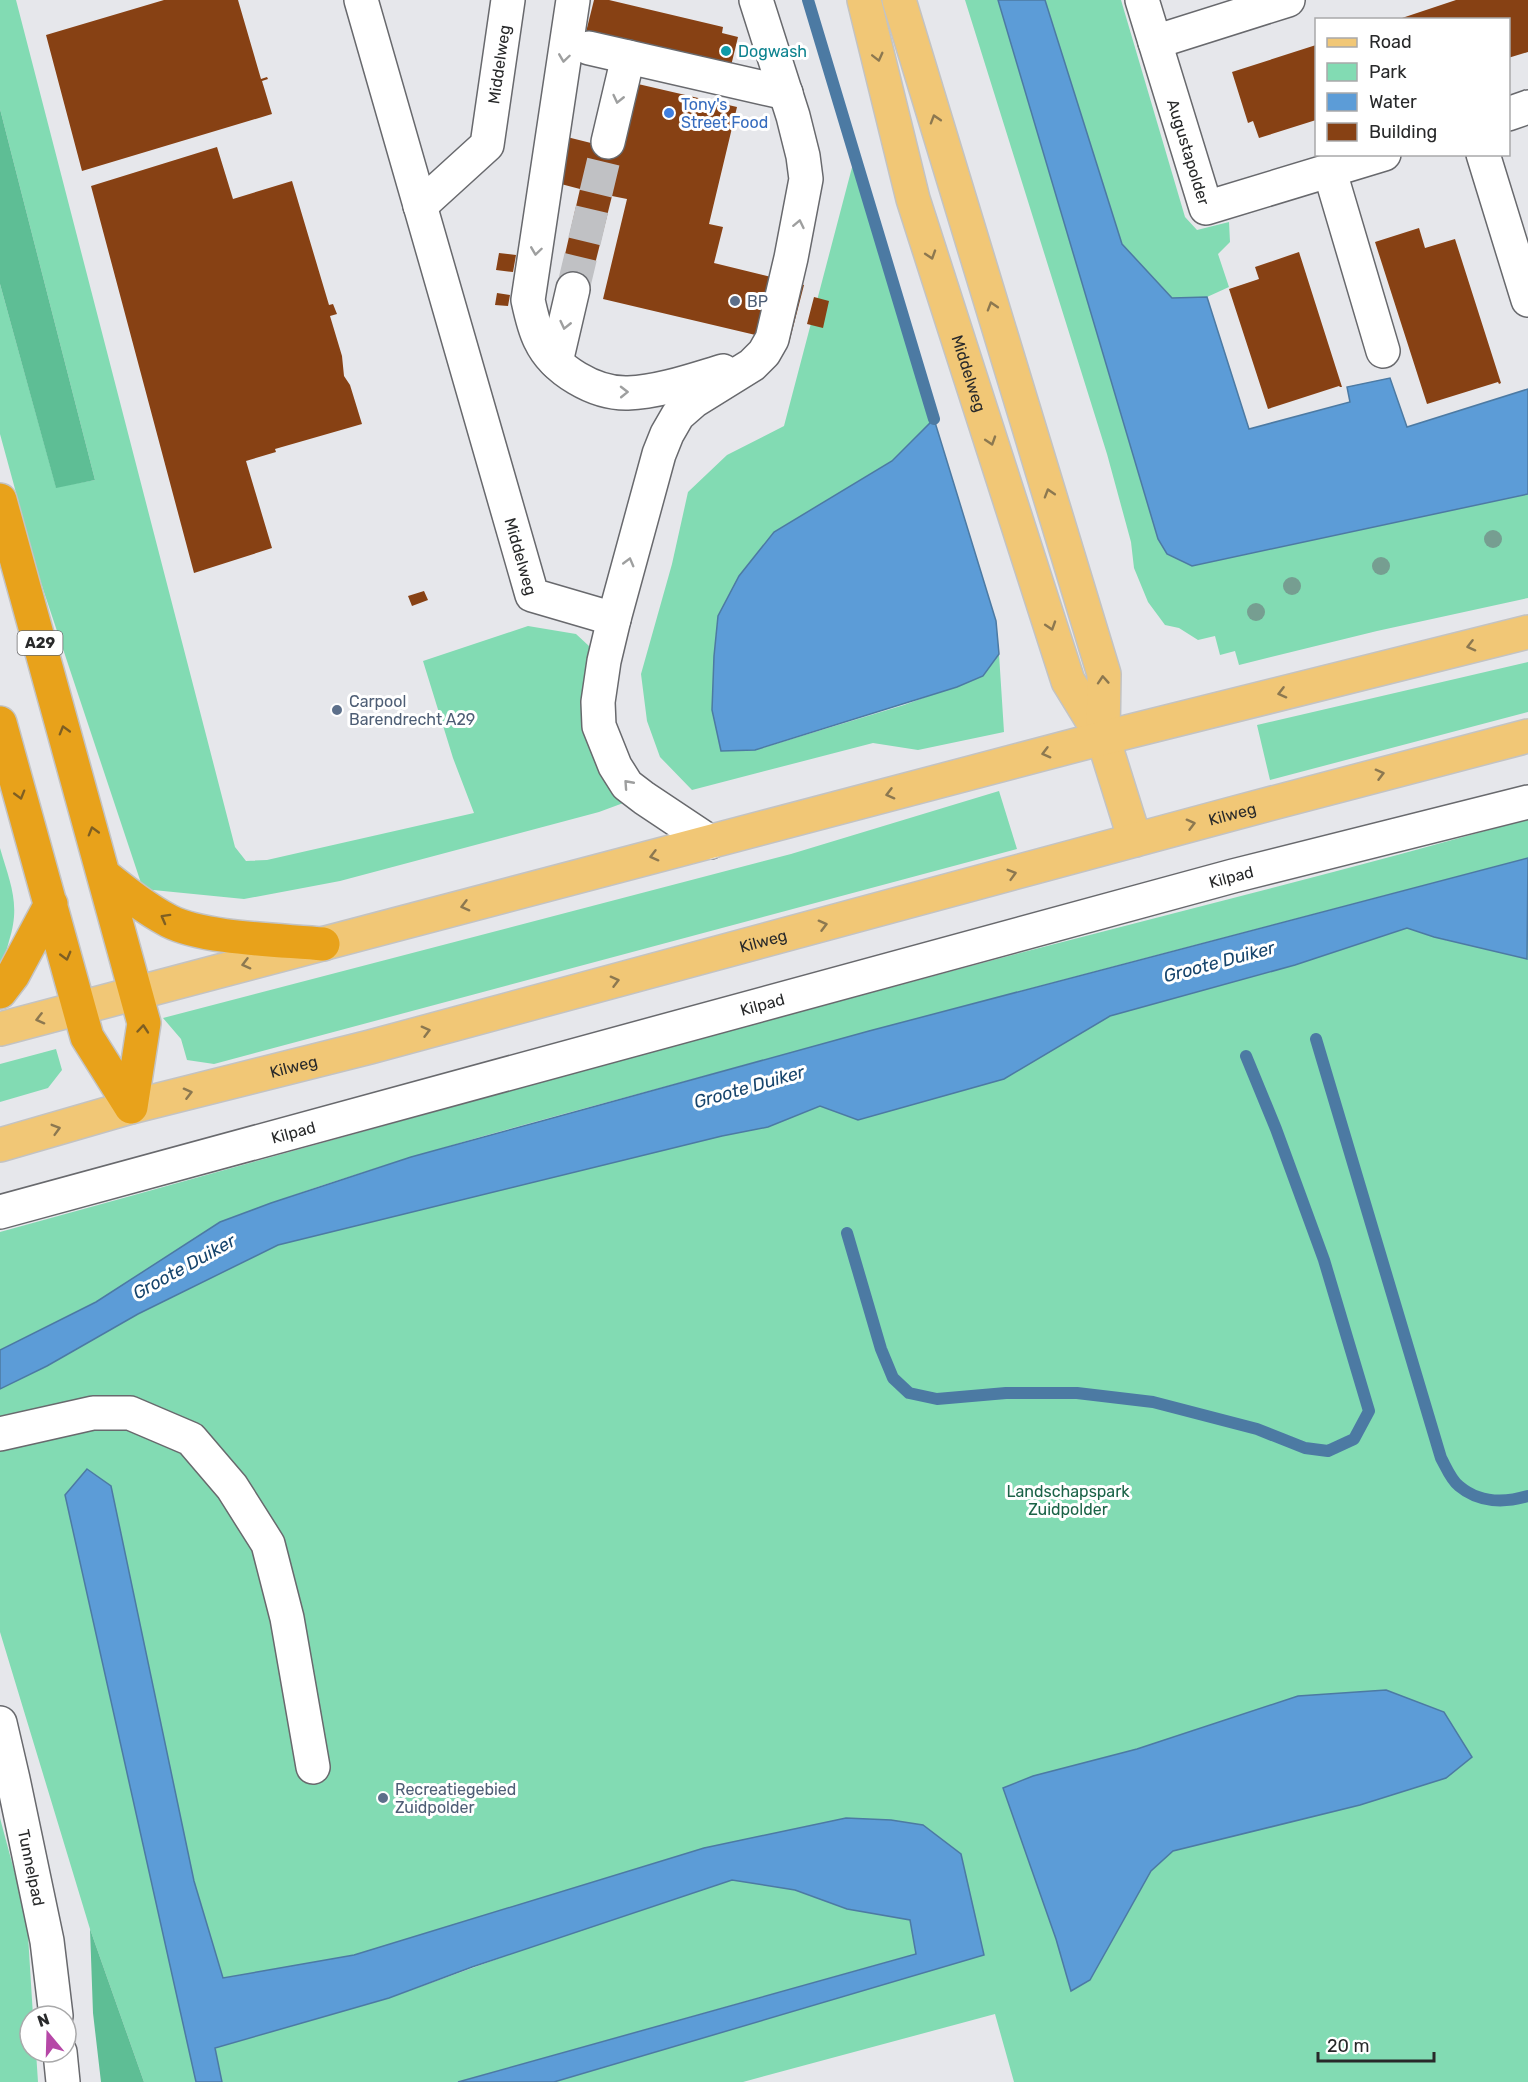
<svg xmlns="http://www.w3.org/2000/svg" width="1528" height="2082" font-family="Rubik,sans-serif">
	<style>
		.green { fill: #82dbb3 }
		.forest { fill: #5ebe95 }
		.water { fill: #5c9cd7; stroke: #4c7aa3; stroke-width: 1.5 }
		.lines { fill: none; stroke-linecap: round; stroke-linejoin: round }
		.stream { stroke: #4c7aa3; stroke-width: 12 }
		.building { fill: #874114 }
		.minor-tunnel { stroke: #c0c1c4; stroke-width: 33; stroke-dasharray: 33 16; stroke-linecap: butt }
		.minor-casing { stroke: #68696d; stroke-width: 36 }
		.major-casing { stroke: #c3c3c3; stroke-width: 36 }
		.highway-casing { stroke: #c3c3c3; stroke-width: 36 }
		.minor { stroke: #fff; stroke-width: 33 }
		.major { stroke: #f1c776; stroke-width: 33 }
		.highway { stroke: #e8a21b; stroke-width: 33 }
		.tree { fill: #769e91 }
		.oneway { stroke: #8c7850 }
		.oneway2 { stroke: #9e9f9f }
		.oneway3 { stroke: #7e5f23 }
		.culture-dot { fill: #0f9aa8; stroke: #fff; stroke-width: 2 }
		.shop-dot { fill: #3f7fe0; stroke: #fff; stroke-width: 2 }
		.service-dot { fill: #5c6f8a; stroke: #fff; stroke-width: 2 }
		.labels { text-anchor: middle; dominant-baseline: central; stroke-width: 6; stroke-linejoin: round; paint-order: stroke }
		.shield { fill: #fff; stroke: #68696a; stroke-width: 1.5 }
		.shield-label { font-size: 15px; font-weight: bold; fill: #28292a }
		.culture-label { font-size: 16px; fill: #0d838f; stroke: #fff; text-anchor: start }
		.street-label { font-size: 16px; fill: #28292a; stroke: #fff }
		.shop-label { font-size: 16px; fill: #366cbe; stroke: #fff; text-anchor: start }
		.service-label { font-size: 16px; fill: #4e5e75; stroke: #fff; text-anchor: start }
		.park-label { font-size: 16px; fill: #1b6347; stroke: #fff }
		.water-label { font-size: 18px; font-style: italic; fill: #16446c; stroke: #fff }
	</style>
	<rect width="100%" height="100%" fill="#e6e7eb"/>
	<path class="green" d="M0 0H16L235 847 246 861 267 860 474 813 453 758 423 661 528 626 576 634 589 646 593 668 626 802 599 812 340 881 244 899 143 889 39 577 0 434V284L56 487 95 480 0 109Z
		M965 0H998L1158 539 1192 566 1528 494V598L1377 631 1239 665 1235 651 1220 655 1215 636 1198 640 1179 628 1165 625 1148 602 1134 568 1131 542 1107 454Z
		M1045 0H1121L1185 217 1197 230 1229 222 1230 242 1218 254 1229 287 1207 297 1172 298 1122 244Z
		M855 156 934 419 892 461 774 532 721 751 755 750 904 705 983 676 999 654 1004 732 918 750 873 743 692 790 660 757 647 721 641 674 672 564 688 492 727 455 784 426Z
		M1528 662V712L1270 780 1257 725Z
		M999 791 1017 849 214 1064 187 1060 181 1039 163 1018 791 854Z
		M1528 819V858C1260 928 991 998 723 1071 554 1117 384 1159 220 1222L1097 1023 1110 1016 1295 965 1407 928 1449 941 1528 922V2082H1014L995 2014 743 2082H554L970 1959 901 1958 458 2082H222L215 2048 389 1998 500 1958 344 1957 223 1978 191 2056 196 2082H144L90 1929 0 1632V1388L41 1331 0 1350V1232C322 1143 644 1053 967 967 1154 917 1342 872 1528 819Z
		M0 848C10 883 21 904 9 941 7 949 5 956 0 963Z
		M56 1049 62 1070 48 1088 0 1102V1064Z
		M0 1818 27 1919 33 2016H30V2052H36L38 2082H0Z"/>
	<path class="forest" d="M0 109 95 480 56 488 0 284Z
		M90 1929 144 2082H101L93 2013Z"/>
	<path class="water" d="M998 0H1045L1122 244 1172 298 1207 297 1249 429 1350 402 1347 387 1390 378 1407 427 1528 389V494L1192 566 1167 554 1158 539Z
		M934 419 996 621 999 654 983 676 957 687 755 750 721 751 712 710 714 656 718 616 739 576 774 532 892 461Z
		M1528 858 1527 959 1434 937 1407 928 1295 965 1110 1016 1004 1079 858 1120 820 1106 768 1127 722 1136 278 1245 138 1314 47 1366 0 1389V1350L96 1302 220 1222 271 1203 411 1157 869 1031Z
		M87 1469 111 1486 194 1881 223 1978 354 1955 704 1848 846 1818 891 1820 923 1825 961 1854 984 1955 554 2082H458L916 1954 910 1920 847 1909 795 1890 732 1880 472 1967 389 1998 215 2048 222 2082H196L65 1495Z
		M1386 1690 1444 1712 1472 1757 1446 1778 1360 1805 1173 1851 1151 1871 1090 1980 1071 1991 1056 1939 1003 1788 1033 1776 1137 1749 1298 1696Z"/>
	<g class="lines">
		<path class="stream" d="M808 0 934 419
			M1316 1039 1441 1458C1446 1467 1451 1480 1459 1486 1479 1503 1505 1503 1528 1496
			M847 1233 881 1349 893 1378 909 1393 937 1399 1006 1393H1077L1153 1402 1257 1429 1305 1448 1328 1451 1354 1439 1369 1411 1324 1260 1276 1129 1246 1056"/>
	</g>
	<path class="building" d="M164 0H238L261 79 267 77 268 79 262 81 272 114 82 171 46 35Z
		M594 0H609L723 27 722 33 738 37 730 70 585 36Z
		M1456 0H1528V52L1508 58V20H1396Z
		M1316 45V120L1259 138 1253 121 1248 123 1232 72Z
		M638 84 737 107 709 224 723 227 714 263 804 285 789 343 603 299 627 199 612 196 588 292 558 285 580 189 561 184 567 137 591 143 593 137Z
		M217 147 233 199 292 181 329 305 333 304 337 314 330 316 342 356 344 376 350 385 362 424 275 449 276 452 246 461 272 548 194 573 91 186Z
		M1419 228 1425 248 1455 239 1501 383 1499 384 1498 382 1427 404 1375 242Z
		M1299 252 1342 387H1340L1339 386 1268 409 1229 289 1259 279 1255 267Z
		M499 253 516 255 513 272 496 270Z
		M497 293 510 295 508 306 495 305Z
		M814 297 829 301 823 328 807 324Z
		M424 591 428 600 412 606 408 596Z"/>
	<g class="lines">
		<path class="minor-tunnel" d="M573 289 608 142"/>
		<defs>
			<g id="minor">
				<path id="s1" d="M361 0 532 595 614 619"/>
				<path d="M573 0 528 300C531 314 534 328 540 340 554 370 595 394 628 393 659 392 693 380 723 371"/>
				<path id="s2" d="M1142 0 1206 208 1384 154"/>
				<path d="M1155 42 1288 0"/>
				<path d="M589 48 786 93"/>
				<path d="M1508 114 1528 107"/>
				<path d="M608 142 628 57"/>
				<path d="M1483 154 1528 300"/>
				<path d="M1330 172 1383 351"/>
				<path id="s3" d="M420 206 487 145 508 0"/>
				<path d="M556 362 573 289"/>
				<path d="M710 842 644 798 627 785 615 766 599 726 598 702 604 661 614 619 659 454 667 434 678 415 694 401 752 365 764 353 772 339 791 258 806 179 803 156 793 116 756 0"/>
				<path id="s4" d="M0 1212 1233 876 1528 802"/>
				<path d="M0 1434 93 1413H130L191 1439 232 1487 268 1544 287 1618 313 1767"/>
				<path id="s5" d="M0 1723 13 1779 47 1941 56 2016"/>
				<path d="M60 2052 63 2082"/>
			</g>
			<g id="major">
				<path id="s6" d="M864 0 913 199 1068 681 1103 738 1135 840"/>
				<path d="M899 0 1104 674 1103 738"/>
				<path d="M0 1029 1103 738 1528 632"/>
				<path id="s7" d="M0 1145 131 1107 370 1047 1231 814 1528 736"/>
			</g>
			<path id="highway" d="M0 500 144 1023 131 1107
				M0 723 87 1037 131 1107
				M105 876C125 892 146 909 169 921 204 939 282 940 323 944
				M0 992 13 975 51 904"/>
		</defs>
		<use href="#minor" class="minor-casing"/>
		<use href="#major" class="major-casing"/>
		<use href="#highway" class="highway-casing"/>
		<use href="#minor" class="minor"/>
		<use href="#major" class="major"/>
		<use href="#highway" class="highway"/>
	</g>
	<g class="tree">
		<circle cx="1493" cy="539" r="9"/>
		<circle cx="1381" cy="566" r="9"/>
		<circle cx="1292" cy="586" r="9"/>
		<circle cx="1256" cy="612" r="9"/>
	</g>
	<defs><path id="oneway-chevron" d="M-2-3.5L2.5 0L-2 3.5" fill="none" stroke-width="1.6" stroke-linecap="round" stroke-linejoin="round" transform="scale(1.5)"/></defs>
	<g class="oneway">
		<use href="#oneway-chevron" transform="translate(878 57) rotate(76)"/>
		<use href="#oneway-chevron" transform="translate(935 119) rotate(-107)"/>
		<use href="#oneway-chevron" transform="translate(931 255) rotate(72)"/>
		<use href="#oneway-chevron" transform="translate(992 306) rotate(-107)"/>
		<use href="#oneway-chevron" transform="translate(991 441) rotate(72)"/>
		<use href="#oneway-chevron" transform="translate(1049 493) rotate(-107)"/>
		<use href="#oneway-chevron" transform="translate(1051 626) rotate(72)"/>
		<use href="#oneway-chevron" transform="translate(1471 646) rotate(166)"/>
		<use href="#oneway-chevron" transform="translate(1103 680) rotate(-94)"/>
		<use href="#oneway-chevron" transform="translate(1282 693) rotate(166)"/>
		<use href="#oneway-chevron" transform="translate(1046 753) rotate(165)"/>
		<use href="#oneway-chevron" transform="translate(1380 774) rotate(-15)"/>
		<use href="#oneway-chevron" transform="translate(890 794) rotate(165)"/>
		<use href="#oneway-chevron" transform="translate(1191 824) rotate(-15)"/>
		<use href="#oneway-chevron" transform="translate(654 856) rotate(165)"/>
		<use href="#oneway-chevron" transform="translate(1012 874) rotate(-16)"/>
		<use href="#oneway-chevron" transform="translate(465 906) rotate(165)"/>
		<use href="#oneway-chevron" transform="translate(823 925) rotate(-15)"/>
		<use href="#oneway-chevron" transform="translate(246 964) rotate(165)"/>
		<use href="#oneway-chevron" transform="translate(615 981) rotate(-15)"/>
		<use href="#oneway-chevron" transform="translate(40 1019) rotate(166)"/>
		<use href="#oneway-chevron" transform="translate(426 1031) rotate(-15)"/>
		<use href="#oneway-chevron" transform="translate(188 1093) rotate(-14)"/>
		<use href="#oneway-chevron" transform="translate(56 1129) rotate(-16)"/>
	</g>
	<g class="oneway2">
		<use href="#oneway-chevron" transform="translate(564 58) rotate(98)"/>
		<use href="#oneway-chevron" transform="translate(618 99) rotate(103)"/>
		<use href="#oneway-chevron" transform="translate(799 224) rotate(-78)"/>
		<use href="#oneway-chevron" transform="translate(536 251) rotate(98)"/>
		<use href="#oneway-chevron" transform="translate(565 325) rotate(103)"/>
		<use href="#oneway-chevron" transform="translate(624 392) rotate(-1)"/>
		<use href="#oneway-chevron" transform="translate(629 562) rotate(-75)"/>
		<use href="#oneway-chevron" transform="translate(628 784) rotate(-132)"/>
	</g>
	<g class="oneway3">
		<use href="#oneway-chevron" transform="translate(64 730) rotate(-106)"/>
		<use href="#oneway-chevron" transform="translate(20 795) rotate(74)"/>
		<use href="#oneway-chevron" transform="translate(93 831) rotate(-106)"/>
		<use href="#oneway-chevron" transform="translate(165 918) rotate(-151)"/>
		<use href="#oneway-chevron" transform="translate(66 956) rotate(75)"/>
		<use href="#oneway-chevron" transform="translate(143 1029) rotate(-85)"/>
	</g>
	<circle class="culture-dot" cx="726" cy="51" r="6"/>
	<circle class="shop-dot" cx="669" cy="113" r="6"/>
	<g class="service-dot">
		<circle cx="735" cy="301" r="6"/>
		<circle cx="337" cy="710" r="6"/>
		<circle cx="383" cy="1798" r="6"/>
	</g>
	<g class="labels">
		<rect class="shield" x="17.5" y="631" width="45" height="24" rx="4.5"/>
		<g class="shield-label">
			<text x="40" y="643">A29</text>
		</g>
		<g class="culture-label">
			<text x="738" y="51">Dogwash</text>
		</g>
		<g class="street-label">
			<text stroke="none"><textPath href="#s3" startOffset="172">Middelweg</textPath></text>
			<text stroke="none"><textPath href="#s2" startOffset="159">Augustapolder</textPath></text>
			<text stroke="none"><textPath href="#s6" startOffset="388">Middelweg</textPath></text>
			<text stroke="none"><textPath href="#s1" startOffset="579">Middelweg</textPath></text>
			<text stroke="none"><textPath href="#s7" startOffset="1276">Kilweg</textPath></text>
			<text stroke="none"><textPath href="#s4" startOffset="1276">Kilpad</textPath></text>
			<text stroke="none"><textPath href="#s7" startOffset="790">Kilweg</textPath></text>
			<text stroke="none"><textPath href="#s4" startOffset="790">Kilpad</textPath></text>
			<text stroke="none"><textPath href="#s7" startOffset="304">Kilweg</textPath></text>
			<text stroke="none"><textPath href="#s4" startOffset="304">Kilpad</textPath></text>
			<text stroke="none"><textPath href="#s5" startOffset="148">Tunnelpad</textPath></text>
		</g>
		<g class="shop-label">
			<text x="681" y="104">Tony's<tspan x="681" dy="18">Street Food</tspan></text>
		</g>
		<g class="service-label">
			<text x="747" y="301">BP</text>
			<text x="349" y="701">Carpool<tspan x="349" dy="18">Barendrecht A29</tspan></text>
			<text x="395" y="1789">Recreatiegebied<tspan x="395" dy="18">Zuidpolder</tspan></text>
		</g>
		<g class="park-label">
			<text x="1068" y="1491">Landschapspark<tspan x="1068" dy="18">Zuidpolder</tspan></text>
		</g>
		<g class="water-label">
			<text transform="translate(1219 962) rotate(-15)">Groote Duiker</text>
			<text transform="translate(749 1087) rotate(-16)">Groote Duiker</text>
			<text transform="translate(184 1267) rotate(-29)">Groote Duiker</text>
		</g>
	</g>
	<rect x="1315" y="18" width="195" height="138" fill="#ffffff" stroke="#a9a9aa" stroke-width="1.5"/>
	<rect x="1327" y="38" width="30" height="9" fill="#f1c776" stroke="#a9a9aa" stroke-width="1.5"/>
	<text x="1369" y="48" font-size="18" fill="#28292a">Road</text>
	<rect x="1327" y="63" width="30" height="18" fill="#82dbb3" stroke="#a9a9aa" stroke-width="1.5"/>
	<text x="1369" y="78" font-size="18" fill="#28292a">Park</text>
	<rect x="1327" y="93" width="30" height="18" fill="#5c9cd7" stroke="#a9a9aa" stroke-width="1.5"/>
	<text x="1369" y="108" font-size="18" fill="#28292a">Water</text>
	<rect x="1327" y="123" width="30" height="18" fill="#874114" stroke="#a9a9aa" stroke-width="1.5"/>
	<text x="1369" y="138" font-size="18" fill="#28292a">Building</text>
	<g transform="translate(48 2034) rotate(341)"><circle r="28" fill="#ffffff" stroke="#a9a9aa" stroke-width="1.5"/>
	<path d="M0-4.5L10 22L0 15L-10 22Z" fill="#b648a7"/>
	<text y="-9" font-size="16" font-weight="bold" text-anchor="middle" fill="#28292a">N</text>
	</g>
	<path d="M1318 2052v9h116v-9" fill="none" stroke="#28292a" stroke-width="3"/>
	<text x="1327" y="2052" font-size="18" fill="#28292a" stroke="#ffffff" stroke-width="4.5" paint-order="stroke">20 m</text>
</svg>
